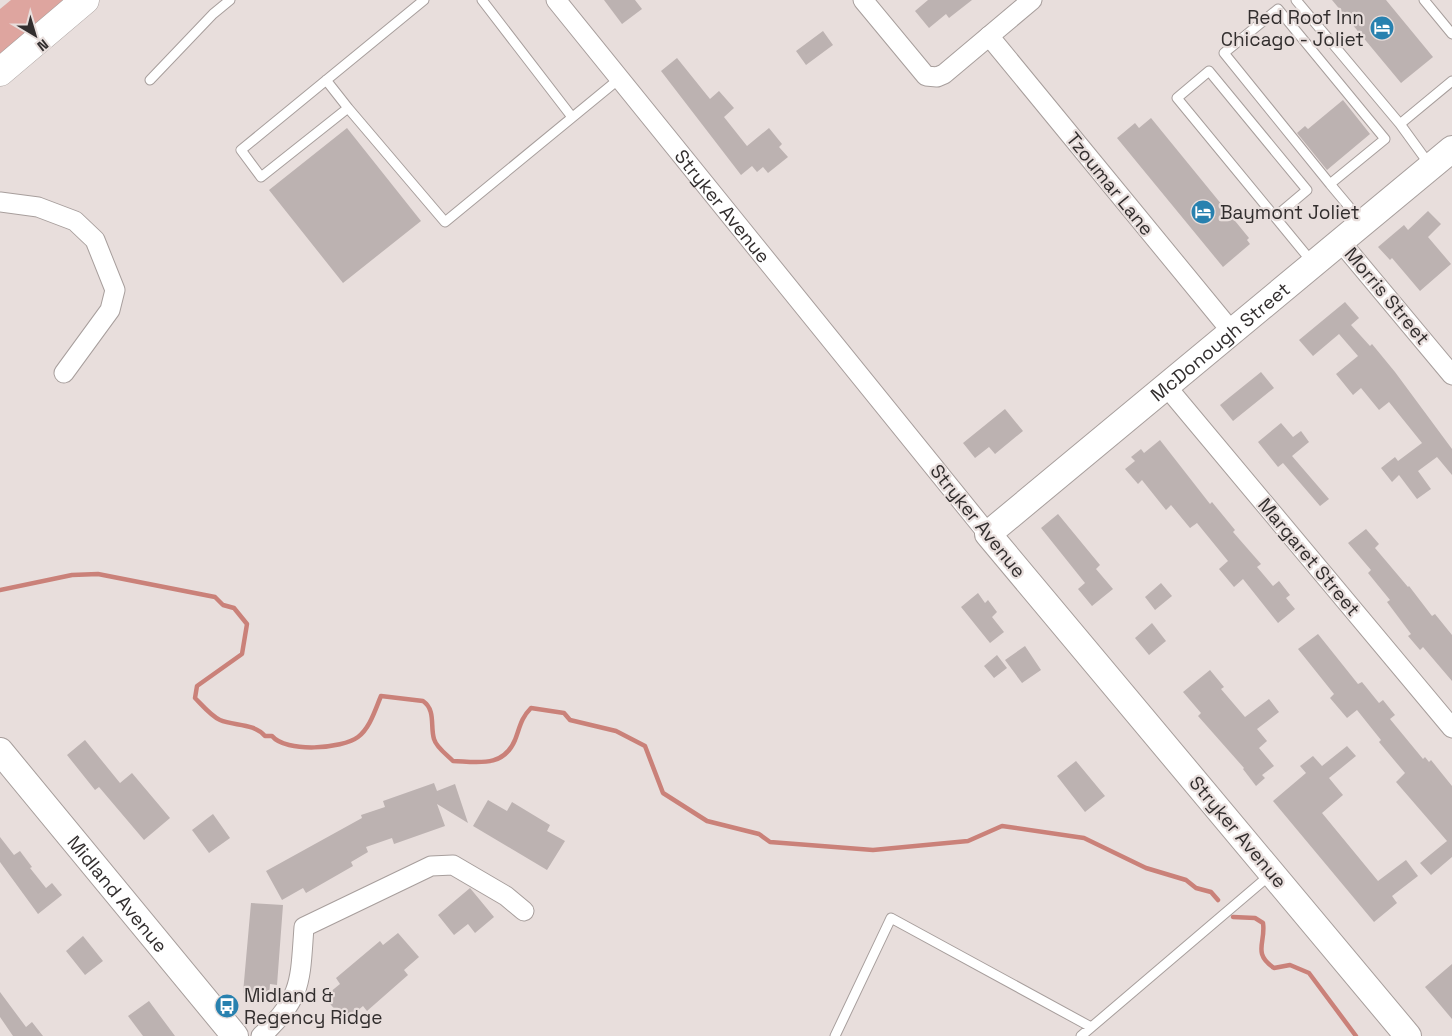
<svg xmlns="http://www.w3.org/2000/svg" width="1452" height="1036" font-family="'Space Grotesk',sans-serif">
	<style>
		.green { fill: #dea59f }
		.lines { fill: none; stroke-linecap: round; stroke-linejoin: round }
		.stream { stroke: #ca8179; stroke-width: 4.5 }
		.building { fill: #bcb2b1 }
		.lane-casing { stroke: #a79e9c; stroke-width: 11 }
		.street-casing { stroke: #a79e9c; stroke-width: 21 }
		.secondary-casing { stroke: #a79e9c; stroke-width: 28 }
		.highway-casing { stroke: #a79e9c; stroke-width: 29 }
		.lane { stroke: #fff; stroke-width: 9 }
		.street { stroke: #fff; stroke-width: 19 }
		.secondary { stroke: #fff; stroke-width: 26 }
		.highway { stroke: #fff; stroke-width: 28 }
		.labels { text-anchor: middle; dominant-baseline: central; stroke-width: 4.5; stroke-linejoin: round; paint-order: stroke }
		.poi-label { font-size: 19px; fill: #322e2e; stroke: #e8dedc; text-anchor: start }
		.street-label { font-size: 19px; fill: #322e2e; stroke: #e8dedc }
	</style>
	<rect width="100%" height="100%" fill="#e8dedc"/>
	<path class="green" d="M11 0H67L0 57V9Z"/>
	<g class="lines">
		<path class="stream" d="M0 590 72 575 98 574 215 597 223 605 234 608 247 624 242 654 197 686 195 698C202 705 211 716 220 720 234 726 254 723 265 736H272C286 753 342 749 358 737 370 728 375 710 381 696L423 701C436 710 430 726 434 739 436 747 447 755 453 761 478 762 503 768 515 740 520 727 521 718 531 708L564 713 570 720 616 731 645 746 663 793 707 821 759 834 770 842 873 850 968 841 1002 826 1084 838 1146 868 1186 880 1196 888 1211 892 1218 900
			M1233 917 1255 918 1263 923C1266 943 1252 953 1274 968L1290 965 1309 973 1356 1036"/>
	</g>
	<path class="building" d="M604 0H635L642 9 622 24Z
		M928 0H972L949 18 946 14 929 28 915 11Z
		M1332 0H1386L1433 57 1401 83Z
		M823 31 833 45 806 65 796 51Z
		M677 58 710 99 719 91 734 108 724 117 747 146 769 128 782 144 779 147 788 157 768 173 763 167 757 172 752 166 741 175 661 71Z
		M1343 100 1370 134 1327 170 1297 133 1305 126 1308 129Z
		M1151 118 1249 238 1247 240 1250 244 1223 267 1117 138 1135 123 1139 128Z
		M347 128 421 221 343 283 269 190Z
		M1428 211 1441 224 1428 237 1451 264 1420 291 1392 258 1390 260 1378 247 1404 225 1408 230Z
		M1345 302 1359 318 1351 325 1370 346 1372 344 1395 372 1452 449V475L1437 457 1418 471 1431 489 1417 499 1399 475 1392 482 1381 468 1395 457 1398 461 1422 443 1389 402 1379 410 1361 388 1353 395 1336 374 1358 356 1339 334 1313 356 1299 340Z
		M1261 372 1274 388 1233 421 1220 405Z
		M1005 409 1023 431 995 454 989 447 975 458 963 443Z
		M1281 423 1293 437 1301 431 1309 442 1292 456 1329 499 1320 506 1283 463 1278 467 1258 442Z
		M1160 440 1210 504 1212 502 1235 530 1233 532 1261 564 1257 567 1273 586 1279 581 1290 595 1286 598 1295 609 1278 623 1243 579 1234 587 1219 569 1228 561 1197 523 1190 528 1171 505 1166 510 1142 480 1138 484 1125 469 1135 461 1131 457 1141 449 1144 453Z
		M1058 514 1100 565 1096 569 1113 589 1092 606 1078 589 1085 583 1041 528Z
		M1366 529 1379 544 1375 548 1408 587 1409 586 1432 616 1435 614 1452 635V681L1423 647 1420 650 1408 636 1411 634 1387 602 1390 600 1368 573 1371 570 1348 543Z
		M1161 583 1172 596 1155 610 1145 597Z
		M978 593 985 603 988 600 997 612 992 617 1004 632 990 643 961 607Z
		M1152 623 1166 641 1149 655 1135 638Z
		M1318 634 1358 684 1362 682 1379 703 1383 700 1395 715 1390 719 1423 759 1425 757 1429 762 1431 760 1452 786V857L1431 875 1420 863 1447 841 1396 782 1405 773 1379 742 1381 740 1357 710 1347 718 1330 698 1334 694 1298 649Z
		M1025 646 1041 670 1022 683 1005 660Z
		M997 655 1007 668 994 678 984 666Z
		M1210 670 1224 687 1221 689 1245 717 1269 699 1279 712 1257 729 1267 741 1259 748 1274 766 1262 775 1265 778 1256 786 1243 769 1244 768 1198 716 1201 713 1183 692Z
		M85 740 120 783 132 773 170 818 144 840 99 787 95 790 67 755Z
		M1347 746 1356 756 1329 778 1343 795 1322 813 1378 881 1406 860 1418 876 1392 896 1397 903 1374 922 1273 801 1306 773 1300 766 1313 756 1322 766Z
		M1076 761 1105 796 1085 812 1057 776Z
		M434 783 437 791 455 784 468 823 437 804 445 826 394 844 392 838 366 847 368 852 351 862 353 866 306 893 303 888 282 900 266 871 362 818 361 815 385 807 383 801Z
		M488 800 507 811 512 802 550 825 547 831 565 841 547 870 473 826Z
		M213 814 230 838 209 853 192 830Z
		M0 837 14 855 20 851 32 867 30 868 46 888 52 883 62 895 38 914 0 862Z
		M470 888 494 917 475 933 468 924 454 935 438 915Z
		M251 903 283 905 277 985 270 984 269 995 243 993Z
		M398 933 419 957 404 970 408 975 367 1011 363 1006 345 1021 324 997 340 984 336 978 380 941 383 945Z
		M83 936 103 961 85 975 66 951Z
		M1452 964V1019L1425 987Z
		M0 992 26 1027 32 1022 43 1036H13L0 1017Z
		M149 1001 175 1036H143L128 1016Z"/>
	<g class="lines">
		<defs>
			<path id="lane" d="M424 0 241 150 261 177 348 108 445 222 619 79
				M482 0 572 117
				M1296 0 1400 124 1429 164
				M1424 0 1452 34
				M150 80 213 14 230 0
				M326 80 348 108
				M1400 124 1452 81
				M1330 184 1224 53 1278 9 1385 139 1330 184 1361 221
				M1275 217 1177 98 1209 71 1307 190 1275 217 1312 262
				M835 1036 891 918 1091 1027
				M1081 1036 1270 875"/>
			<g id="street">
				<path id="s1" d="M556 0 988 534"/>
				<path d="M863 0 926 76 937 77 944 74 1032 0"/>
				<path d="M989 36 1232 332"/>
				<path d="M0 202 38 207 75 221 95 240 115 290 110 310 64 373"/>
				<path d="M1340 241 1452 375"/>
				<path d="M1166 386 1452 728"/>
				<path d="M261 1036C303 998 300 980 304 927L431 866 453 865 506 896 524 911"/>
			</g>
			<g id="secondary">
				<path id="s2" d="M0 751 235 1036"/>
				<path id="s3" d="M1408 1036 988 534 1452 149"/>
			</g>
			<path id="highway" d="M0 72 85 0"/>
		</defs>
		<use href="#lane" class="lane-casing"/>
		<use href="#street" class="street-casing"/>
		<use href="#secondary" class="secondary-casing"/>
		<use href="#highway" class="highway-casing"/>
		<use href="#lane" class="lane"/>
		<use href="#street" class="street"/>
		<use href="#secondary" class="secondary"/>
		<use href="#highway" class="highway"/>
	</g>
	<defs>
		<symbol id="hotel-disc" viewBox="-11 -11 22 22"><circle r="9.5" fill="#2881af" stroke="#e8dedc"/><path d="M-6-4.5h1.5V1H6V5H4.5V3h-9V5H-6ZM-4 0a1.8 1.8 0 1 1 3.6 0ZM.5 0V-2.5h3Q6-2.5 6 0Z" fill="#fff"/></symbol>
		<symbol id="bus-disc" viewBox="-11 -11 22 22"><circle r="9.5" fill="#2881af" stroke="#e8dedc"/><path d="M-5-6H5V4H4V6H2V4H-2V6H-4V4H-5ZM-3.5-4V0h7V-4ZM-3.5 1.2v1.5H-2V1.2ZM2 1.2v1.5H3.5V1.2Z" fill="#fff"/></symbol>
	</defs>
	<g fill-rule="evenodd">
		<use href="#hotel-disc" x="1368" y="14" width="28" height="28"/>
		<use href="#hotel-disc" x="1189" y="198" width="28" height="28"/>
		<use href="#bus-disc" x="213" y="992" width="28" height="28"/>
	</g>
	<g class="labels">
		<g class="poi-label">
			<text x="1364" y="17" text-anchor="end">Red Roof Inn<tspan x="1364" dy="22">Chicago - Joliet</tspan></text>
			<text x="1220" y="212">Baymont Joliet</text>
			<text x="244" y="995">Midland &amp;<tspan x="244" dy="22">Regency Ridge</tspan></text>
		</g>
		<g class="street-label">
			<text transform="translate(1110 184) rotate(51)">Tzoumar Lane</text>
			<text stroke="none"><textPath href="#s1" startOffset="265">Stryker Avenue</textPath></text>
			<text transform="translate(1387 296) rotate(50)">Morris Street</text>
			<text stroke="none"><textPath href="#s3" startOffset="956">McDonough Street</textPath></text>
			<text transform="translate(978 521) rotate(51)">Stryker Avenue</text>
			<text transform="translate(1309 557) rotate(50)">Margaret Street</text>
			<text transform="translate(1238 832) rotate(50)">Stryker Avenue</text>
			<text stroke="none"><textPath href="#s2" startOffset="185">Midland Avenue</textPath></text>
		</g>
	</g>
	<g transform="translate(35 35) rotate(142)" stroke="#e8dedc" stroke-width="4" paint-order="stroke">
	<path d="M0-4L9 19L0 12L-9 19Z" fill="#322e2e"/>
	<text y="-8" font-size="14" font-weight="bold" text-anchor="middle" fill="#322e2e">N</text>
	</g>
</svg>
